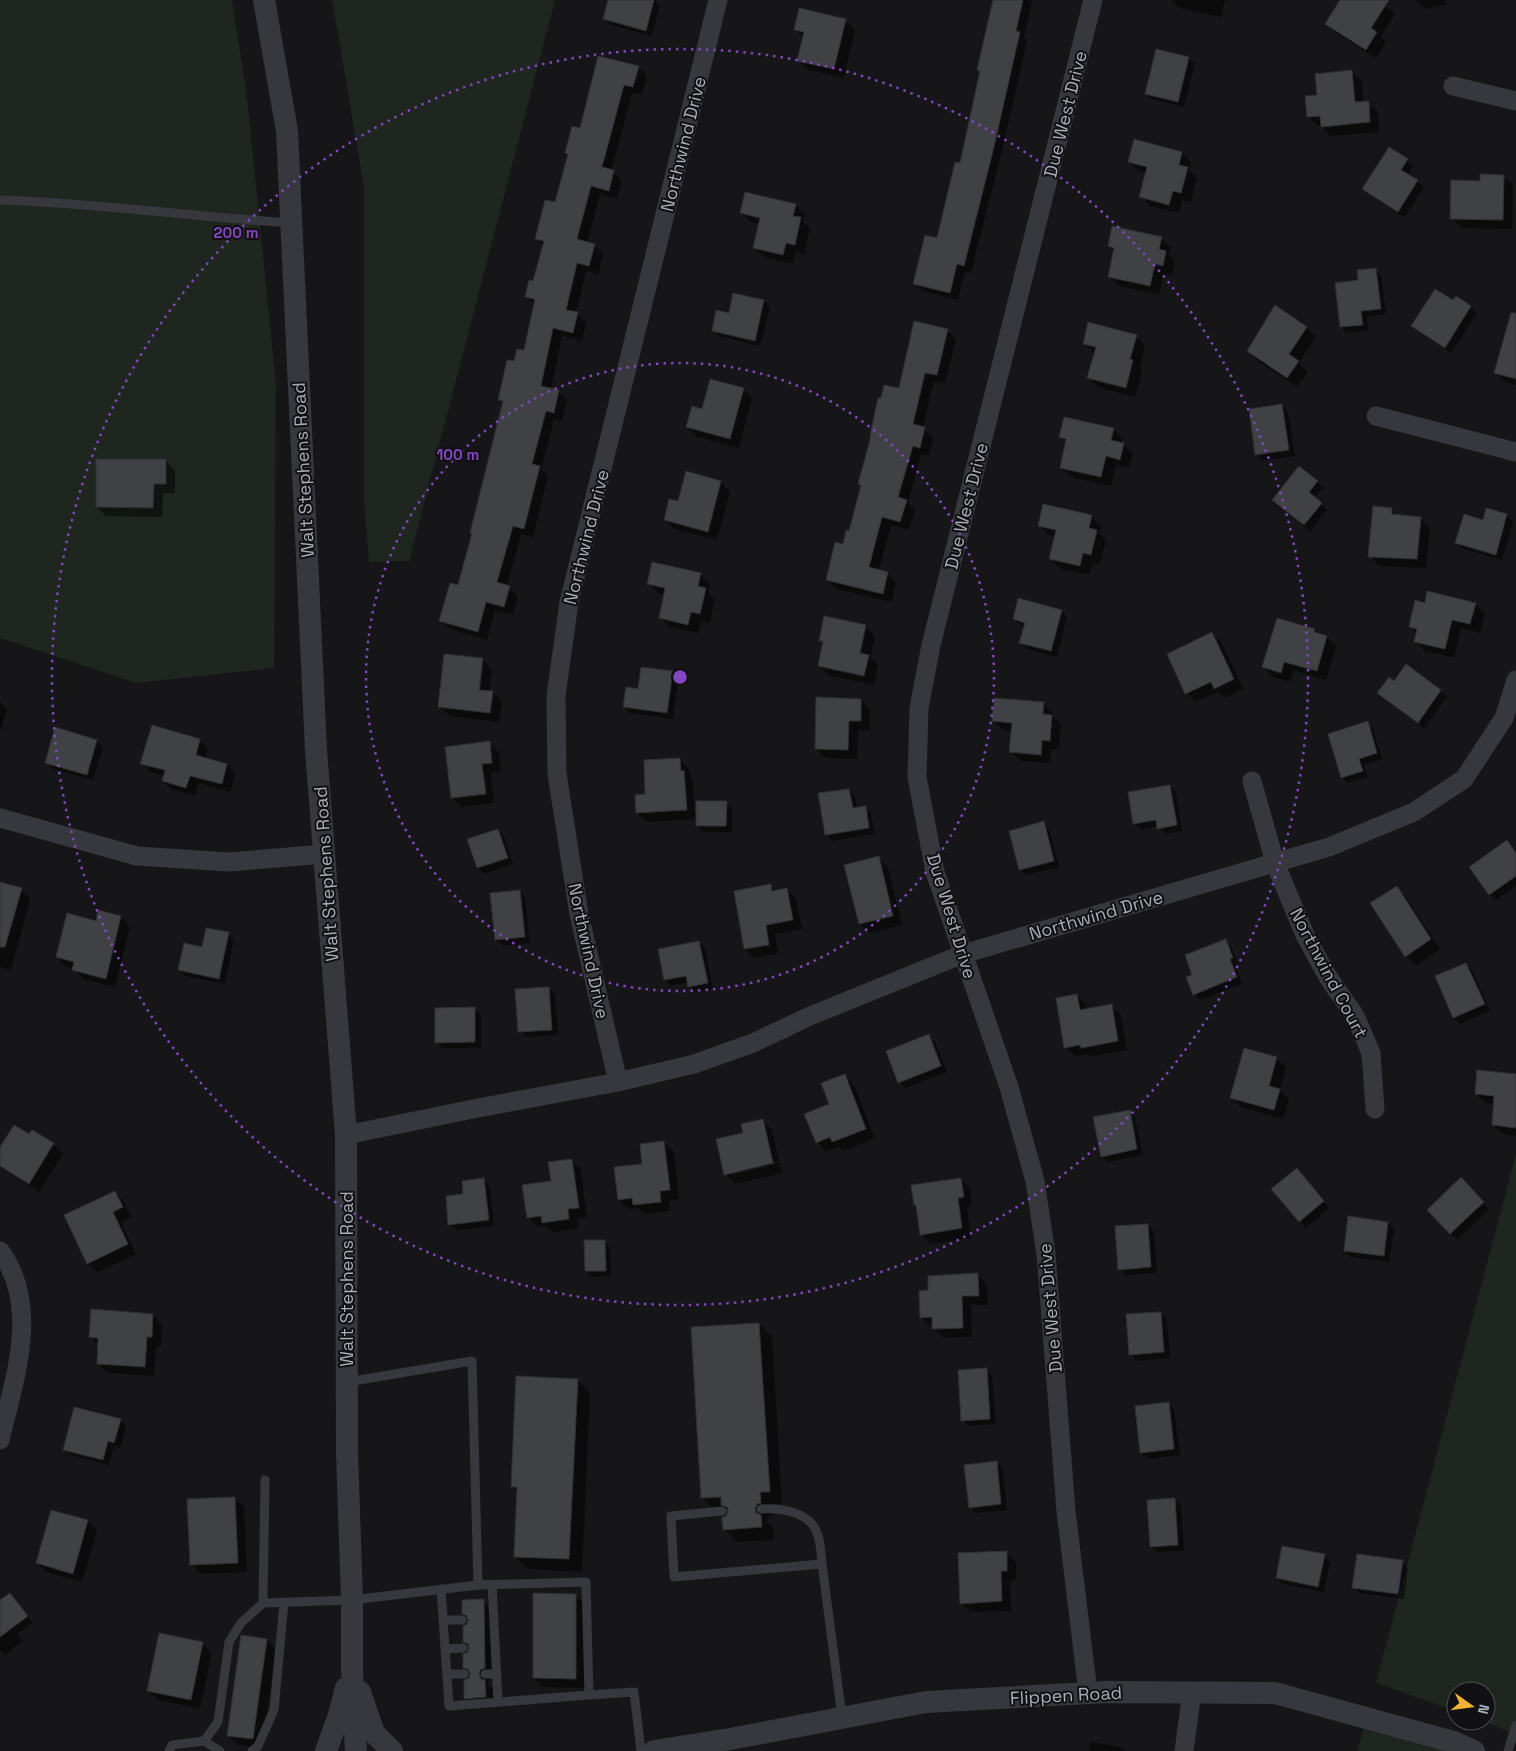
<svg xmlns="http://www.w3.org/2000/svg" width="1516" height="1751" font-family="'Space Grotesk',sans-serif">
	<style>
		.green { fill: #1e261f }
		.shadow { fill: #0007; fill-rule: evenodd }
		.building { fill: #404145; stroke: #303034 }
		.lines { fill: none; stroke-linecap: round; stroke-linejoin: round }
		.service { stroke: #37383d; stroke-width: 9 }
		.minor { stroke: #37383d; stroke-width: 19 }
		.tertiary { stroke: #37383d; stroke-width: 22 }
		.ring { fill: none; stroke: #8446be; stroke-width: 2.5; stroke-dasharray: 2.5 5 }
		.labels { text-anchor: middle; dominant-baseline: central; stroke-width: 4; stroke-linejoin: round; paint-order: stroke }
		.street-label { font-size: 18px; fill: #a8adb8; stroke: #111113 }
		.centre { fill: #8446be; stroke: #111113; stroke-width: 2.5 }
		.ring-label { font-size: 15px; text-anchor: middle; font-weight: bold; fill: #8446be; stroke: #111113; stroke-width: 4; stroke-linejoin: round; paint-order: stroke }
	</style>
	<rect width="100%" height="100%" fill="#161618"/>
	<path class="green" d="M0 0H232L247 97 276 385 274 668 136 683 0 638Z
		M332 0H555L409 561 369 562 364 501V187Z
		M1516 1154V1734L1483 1721H1486V1691H1456V1711L1376 1683Z
		M1365 1725 1448 1751H1357Z"/>
	<path class="shadow" d="M610 0H655L660 6 652 36 611 25 604 19Z
		M994 0H1032L1024 38 1027 41 1001 155 971 273 965 271 958 300 922 291 915 284 938 239 961 164 981 72 978 70Z
		M1172 0H1225L1221 17 1180 8Z
		M1341 0H1378L1395 14 1381 37 1386 42 1376 58 1336 33 1327 24Z
		M1416 0H1445L1446 4 1426 9Z
		M845 20 855 30 844 78 808 70 798 60 804 38 795 29Z
		M1157 50 1189 58 1195 64 1184 107 1152 99 1146 93Z
		M638 67 647 76 642 95 632 93 611 171 622 180 617 199 600 194 587 243 594 245 603 254 598 275 586 271 576 313 586 322 582 341 562 336 551 389 558 391 567 400 562 421 554 419 541 469 548 476 533 537 521 534 507 586 518 596 513 615 495 610 487 640 450 629 441 621 458 587 473 534 471 532 504 404 499 400 515 363 524 351 535 305 526 297 534 282 544 246 536 238 556 204 569 155 566 152 581 129Z
		M1352 72 1362 81 1363 103 1368 102 1378 112 1379 132 1331 136 1322 126H1318L1308 116 1318 96Z
		M1182 153 1191 163 1189 170 1197 178 1191 202 1182 200 1179 213 1150 206 1141 196 1147 173 1139 171 1129 162Z
		M1407 160 1413 166 1408 175 1424 187 1405 217 1370 195 1363 189Z
		M1503 176 1513 185 1512 229 1461 228 1452 218 1481 182Z
		M795 205 805 214 803 222 810 228 804 254 795 252 793 264 764 257 754 248 760 224 751 222 741 213Z
		M1161 238 1171 248 1169 255 1175 261 1172 275 1164 273 1159 295 1119 286 1109 276 1115 252 1109 246Z
		M1375 269 1381 275 1386 314 1367 317 1368 330 1347 333 1341 327 1359 281Z
		M1456 298 1477 313 1451 353 1419 332 1413 326 1453 302Z
		M764 301 770 307 760 346 719 336 713 330 729 314Z
		M1306 327 1316 337 1299 363 1308 372 1297 387 1258 361 1248 351Z
		M947 330 956 339 945 384 934 381 923 428 933 437 929 456 921 454 908 503 915 510 909 530 891 525 879 571 887 573 896 582 892 602 836 589 827 580 849 532 862 486 859 484 900 389Z
		M1516 335V385L1505 382 1496 372Z
		M1136 336 1145 346 1140 368 1142 370 1135 397 1098 387 1089 377 1095 353 1084 343Z
		M743 389 752 398 739 448 697 437 688 427 703 410Z
		M1282 406 1288 412 1295 456 1262 461 1256 454Z
		M1113 429 1123 439 1121 443 1133 453 1129 468 1116 465 1111 486 1071 477 1061 468 1067 443 1061 437Z
		M166 461 175 470V493H163L162 517 106 516 97 507Z
		M720 482 730 491 717 540 674 529 665 520 679 503Z
		M1317 482 1323 488 1314 498 1327 510 1310 531 1280 506Z
		M1392 509 1399 516 1420 518 1430 528 1426 568 1379 566 1370 556Z
		M1507 515 1513 522 1502 560 1463 549 1457 543 1484 521Z
		M1091 516 1101 526 1099 533 1106 540 1100 564 1093 562 1089 575 1060 569 1051 559 1056 536 1049 535 1039 525Z
		M700 574 710 584 708 592 715 599 710 623 701 621 698 633 669 627 660 617 665 595 658 593 649 584Z
		M1425 604H1475L1485 613 1480 633 1461 628 1454 658 1425 651 1416 641 1417 634 1410 626Z
		M1061 611 1067 617 1057 657 1027 649 1021 643 1025 626 1020 625 1014 619Z
		M866 626 875 636 870 658 878 665 874 685 828 675 819 666 824 644 820 640Z
		M1314 630 1319 635 1327 637 1336 647 1326 680 1293 670 1290 682 1273 677 1263 667Z
		M1212 634 1222 643 1243 689 1225 698 1219 692 1196 702 1186 693Z
		M482 659 492 669 489 692H492L502 702 499 722 449 716 440 706ZM481 666H483L480 696H477Z
		M672 672 678 679 673 719 630 713 624 707 639 690Z
		M1395 683 1440 691 1447 697 1424 728 1378 693Z
		M861 700 870 709V730H858L857 759 826 758 816 749Z
		M0 702 7 709 0 733Z
		M1043 703 1053 713V717L1061 725 1059 750 1051 749 1050 763 1020 761 1011 751 1012 731 1003 730 993 720Z
		M1367 723 1373 729 1382 759 1364 765 1368 777 1348 783 1342 777Z
		M199 740 208 748 205 759 227 765 235 774 230 792 198 783 195 796 171 789 163 781 164 776 150 772 142 764Z
		M97 741 103 747 93 780 52 769 46 763Z
		M489 743 499 752 501 772 491 773 494 803 461 807 452 797Z
		M679 759 689 769 690 777 693 781 695 813 726 802 732 808V832H703L697 826V819L647 822 637 813 647 795Z
		M1170 786 1176 792 1182 831 1165 834 1158 826 1141 829 1135 823Z
		M849 790 855 796 857 809 865 807 871 813 875 834 832 841 826 834Z
		M1043 823 1049 829 1059 867 1027 875 1020 869Z
		M498 830 504 837 513 864 484 874 478 867Z
		M1507 842 1516 853V886L1496 900 1490 894Z
		M878 858 888 867 902 925 870 933 860 924 846 866Z
		M0 883 21 889 30 899 11 970 0 967Z
		M771 886 777 891 787 890 796 899 802 929 775 934 778 954 754 958 745 949Z
		M1396 888 1406 897 1440 949 1416 966 1406 956Z
		M519 891 525 897 530 943 503 946 496 940Z
		M99 912 121 917 130 927 115 987 83 979 74 968 66 967 57 957 96 922Z
		M228 934 234 940 225 984 185 976 179 970 203 948Z
		M1225 940 1231 946 1238 964 1235 965 1242 984 1200 1000 1194 994V976Z
		M699 942 705 948 713 989 696 992 689 986V982L671 986 665 980Z
		M1466 964 1472 970 1490 1011 1460 1024 1454 1018 1437 977Z
		M549 988 555 994 558 1035 526 1037 520 1031Z
		M1077 995 1086 1005 1087 1010 1111 1006 1121 1015 1127 1050 1092 1056 1089 1054 1075 1056 1065 1047Z
		M474 1009 481 1015V1048H443L437 1042Z
		M929 1036 935 1042 947 1072 905 1088 899 1082Z
		M1277 1058 1286 1068 1280 1090 1289 1099 1283 1119 1241 1107 1231 1097Z
		M1516 1075V1136L1502 1134 1493 1125 1495 1104 1486 1103 1476 1094Z
		M844 1076 854 1085 875 1138 843 1151 839 1147 826 1152 817 1142Z
		M1129 1111 1135 1117 1143 1155 1108 1162 1102 1156Z
		M762 1120 772 1130 782 1173 735 1184 726 1174 745 1134ZM779 1161 780 1163 731 1175V1172Z
		M30 1136 53 1144 63 1153 39 1192 0 1167V1149Z
		M664 1142 674 1152 679 1199 669 1201 670 1211 644 1214 638 1208 629 1209 619 1200 643 1165Z
		M571 1160 581 1170 587 1217 577 1219 578 1228 553 1232 547 1226 538 1227 528 1217 553 1182Z
		M1302 1176 1329 1208 1306 1228 1273 1190Z
		M960 1179 970 1188 972 1206 967 1207 971 1238 931 1244 921 1234 917 1207 915 1204Z
		M1461 1179 1489 1209 1457 1240 1429 1210Z
		M484 1180 490 1186 494 1226 456 1230 450 1224 464 1195Z
		M115 1192 124 1202 131 1217 121 1222 136 1254 97 1272 88 1263Z
		M1388 1223 1394 1229 1389 1262 1351 1257 1345 1251Z
		M1148 1225 1154 1231 1157 1273 1126 1275 1120 1269Z
		M604 1241 610 1247 611 1276 592 1277 586 1271Z
		M978 1274 987 1284 988 1305H971L972 1337 943 1338 934 1329V1327H931L921 1317 930 1292Z
		M1161 1313 1167 1319 1170 1358 1136 1361 1130 1354Z
		M153 1315 162 1325 161 1346H156L154 1376 108 1373 98 1364 99 1345 91 1337Z
		M759 1324 772 1337 782 1504H772L773 1515 770 1516 767 1522 774 1529V1540L737 1542 724 1529 729 1511 728 1510H715L702 1498Z
		M986 1370 992 1376 996 1424 969 1426 962 1420Z
		M578 1380 590 1393 582 1572 528 1569 515 1556 518 1492 512 1486Z
		M1168 1403 1174 1409 1180 1455 1148 1459 1142 1452Z
		M120 1420 126 1426 120 1448 114 1446 109 1465 71 1455 64 1449Z
		M996 1462 1003 1468 1007 1510 976 1513 970 1507Z
		M234 1498 244 1507 247 1572 201 1574 192 1564Z
		M1175 1499 1181 1505 1184 1551 1157 1552 1151 1546Z
		M88 1521 97 1531 82 1582 46 1572 37 1563Z
		M1006 1552 1016 1562V1580L1010 1581 1011 1611 971 1612 961 1603Z
		M1324 1556 1330 1562 1324 1592 1283 1584 1277 1578Z
		M1402 1562 1408 1568 1404 1599 1360 1593 1354 1587Z
		M10 1594 33 1623 17 1634 23 1641 5 1655 0 1650V1602Z
		M575 1595 585 1604V1688L543 1687 534 1678Z
		M483 1601 493 1610 494 1677 489 1680 488 1685 494 1691 495 1706 475 1708 465 1698 471 1674 465 1667 471 1648 464 1641 470 1619 464 1613Z
		M266 1640 276 1649 262 1748 238 1745 228 1735Z
		M202 1643 212 1653 200 1709 158 1700 149 1690Z
		M1091 1742 1121 1747 1126 1751H1089Z"/>
	<path class="building" d="M608 0H654L646 31 603 19Z
		M993 0H1023L1016 31 1020 32 994 147 964 266 957 264 950 293 913 284 925 235 937 238 955 162 960 163 980 71 977 70Z
		M1340 0H1389L1371 28 1377 32 1366 50 1325 24Z
		M799 8 846 19 834 69 797 61 804 32 794 30Z
		M1156 49 1189 57 1178 102 1145 94Z
		M598 56 639 66 633 87 624 85 602 167 614 170 609 191 591 186 577 239 595 244 589 266 577 263 566 310 578 312 573 333 553 328 541 386 559 390 554 413 546 411 532 464 540 466 524 529 513 526 497 582 510 586 504 607 486 602 478 632 439 621 450 583 458 585 468 548 472 533H470L503 401 498 400 507 360 514 361 517 349 524 350 535 299 525 297 529 280 533 281 544 241 535 239 545 200 555 202 568 154 565 153 572 126 580 128Z
		M1352 70 1355 102 1369 101 1370 122 1321 127 1320 116 1307 117 1305 96 1317 95 1315 74Z
		M1134 139 1182 152 1179 165 1188 167 1181 193 1173 191 1169 205 1139 197 1147 167 1128 162Z
		M1389 147 1408 159 1401 170 1418 180 1398 212 1362 189Z
		M1480 174 1504 175 1503 220 1450 219 1451 180 1480 181Z
		M745 192 796 204 793 216 801 217 795 245 786 243 783 255 753 248 760 218 740 213Z
		M1112 226 1162 237 1159 249 1166 251 1163 266 1155 264 1150 286 1108 277 1114 248 1108 246Z
		M1376 268 1381 309 1361 311 1363 325 1340 327 1335 283 1358 280 1357 270Z
		M1435 289 1453 300 1456 296 1471 306 1445 348 1411 326Z
		M733 293 764 300 755 341 712 331 716 310 729 313Z
		M1275 305 1307 327 1289 354 1299 361 1287 378 1247 351Z
		M1511 313H1516V379L1494 373Z
		M914 321 948 329 937 375 925 373 913 424 925 427 920 448 913 446 898 497 907 500 900 522 882 517 869 567 888 572 883 594 826 580 835 542 843 544 846 530 849 531 861 485 858 484 871 436H870L878 398H881L884 385 899 388Z
		M1088 322 1137 335 1130 359 1133 360 1126 388 1087 378 1096 347 1083 344Z
		M710 379 744 388 730 439 686 427 692 406 702 409Z
		M1282 404 1289 450 1255 455 1249 409Z
		M1064 417 1114 428 1111 440 1124 443 1120 460 1106 456 1101 477 1060 468 1066 439 1059 437Z
		M96 459H166V484H154L153 508 96 507Z
		M1299 466 1318 481 1309 492 1322 503 1304 525 1272 500Z
		M686 471 721 481 708 532 664 520 669 499 678 501Z
		M1043 504 1092 515 1089 528 1097 530 1091 555 1083 553 1080 566 1049 559 1056 530 1038 526Z
		M1373 506 1392 508V514L1421 517 1417 559 1368 557Z
		M1486 508 1507 514 1496 555 1455 543 1464 514 1483 520Z
		M652 562 701 573 698 586 706 588 700 614 691 612 688 625 659 618 665 588 647 584Z
		M1427 591 1476 603 1470 624 1452 620 1445 649 1414 642 1417 629 1409 627 1415 600 1425 603Z
		M1018 598 1062 610 1051 651 1019 643 1025 623 1013 619Z
		M824 616 866 625 860 653 869 655 864 676 818 666 823 641H819Z
		M1277 618 1315 629 1314 632 1327 636 1317 671 1284 662 1281 673 1262 667Z
		M1212 632 1234 679 1214 689 1211 682 1185 694 1167 654Z
		M444 654 483 658 479 690 493 691 490 713 438 707Z
		M1406 664 1441 690 1418 723 1377 693 1389 677 1394 681Z
		M641 667 673 671 667 713 623 707 626 687 638 689Z
		M816 697 861 699V721H849L848 750 815 749Z
		M994 698 1044 702 1043 714 1052 715 1050 741 1042 740 1041 755 1009 752 1012 723 992 721Z
		M1368 721 1377 753 1359 759 1363 771 1341 778 1328 734Z
		M152 725 200 739 196 755 227 764 222 784 190 776 186 788 162 781 165 770 140 764Z
		M55 727 97 740 87 775 45 763Z
		M490 741 492 763 482 764 486 794 451 798 445 747Z
		M680 758 681 771 684 770 687 810 636 813 635 795 645 794 644 760Z
		M1170 785 1177 825 1157 829 1156 820 1133 824 1128 792Z
		M849 789 853 808 866 806 869 828 825 835 818 793Z
		M696 801H727L726 826H696Z
		M1044 821 1054 861 1019 870 1009 831Z
		M498 829 508 858 477 868 467 839Z
		M1507 840 1516 853V876L1489 895 1469 867Z
		M879 856 893 916 859 924 844 865Z
		M0 882 22 888 5 947H0Z
		M771 884 772 891 787 888 793 920 766 925 769 945 744 949 734 891Z
		M1397 886 1431 939 1405 957 1370 903Z
		M520 890 525 937 495 940 490 893Z
		M98 910 121 916 106 979 72 970 74 962 56 957 67 913 96 921Z
		M206 928 229 932 219 979 178 970 184 943 202 947Z
		M1226 939 1233 958 1230 959 1237 977 1193 995 1186 977 1192 975 1185 955Z
		M699 941 708 983 688 987 686 976 664 980 658 949Z
		M1466 963 1485 1004 1453 1018 1435 976Z
		M549 987 552 1030 518 1032 515 989Z
		M1077 994 1080 1010 1112 1004 1118 1041 1081 1048 1080 1045 1064 1048 1056 998Z
		M475 1007V1042L435 1043V1008Z
		M929 1034 941 1066 898 1083 886 1051Z
		M1244 1048 1277 1057 1269 1086 1280 1089 1274 1110 1230 1098Z
		M1477 1070 1516 1074V1128L1492 1125 1494 1096 1475 1094Z
		M845 1074 866 1129 832 1142 830 1137 816 1143 804 1114 829 1104 821 1083Z
		M1130 1110 1137 1149 1101 1157 1093 1117Z
		M763 1119 773 1163 724 1175 716 1139 743 1133 741 1124Z
		M14 1125 29 1134 32 1130 54 1143 29 1184 0 1166V1147Z
		M664 1141 670 1190 660 1191 661 1202 633 1205 632 1198 618 1200 614 1167 642 1164 640 1144Z
		M572 1159 579 1208 568 1209 569 1219 542 1223 541 1216 527 1218 522 1185 551 1181 548 1162Z
		M1297 1168 1324 1201 1299 1222 1271 1189Z
		M1461 1177 1484 1202 1450 1234 1427 1210Z
		M484 1178 489 1220 448 1225 446 1196 463 1194 462 1181Z
		M961 1178 964 1197 958 1198 962 1228 920 1235 916 1205H914L911 1185Z
		M115 1191 123 1207 113 1212 128 1244 87 1264 64 1215Z
		M1348 1216 1388 1222 1384 1256 1344 1251Z
		M1148 1224 1151 1267 1118 1270 1115 1226Z
		M584 1240H605L606 1271H585Z
		M978 1273 979 1296H962L963 1328 932 1329V1317L920 1318 919 1291 928 1290V1276Z
		M91 1309 153 1314 152 1337H147L145 1367 97 1364 98 1338 89 1337Z
		M1161 1312 1164 1352 1129 1355 1126 1314Z
		M759 1323 770 1492H760L761 1503 757 1504 755 1509 756 1513 761 1515 762 1527 723 1530 722 1517 726 1516 728 1511 727 1507 721 1505V1497L701 1498 691 1327Z
		M987 1368 990 1419 961 1421 958 1370Z
		M516 1376 578 1379 569 1559 514 1557 517 1487H511Z
		M1169 1402 1174 1449 1140 1453 1135 1406Z
		M74 1407 121 1419 114 1443 108 1441 103 1460 63 1450Z
		M997 1461 1001 1504 969 1508 964 1465Z
		M235 1497 238 1563 190 1565 187 1499Z
		M1175 1498 1178 1545 1150 1547 1147 1500Z
		M51 1510 88 1520 73 1574 36 1563Z
		M1282 1546 1325 1554 1318 1587 1276 1578Z
		M1007 1551V1571H1001L1002 1601 960 1604 958 1553Z
		M1357 1554 1403 1560 1398 1594 1352 1588Z
		M10 1593 28 1616 0 1637V1600Z
		M533 1593 576 1594V1679L533 1678Z
		M484 1599 485 1668 480 1670 479 1674 481 1679 485 1680 486 1697 464 1699V1680L469 1678 470 1674 468 1669 463 1668V1654L467 1653 469 1648 468 1644 463 1642V1626L467 1624 468 1620 466 1615 462 1614V1600Z
		M159 1633 203 1642 191 1700 147 1691Z
		M241 1635 267 1639 253 1739 227 1736Z"/>
	<g class="lines">
		<path class="service" d="M0 200C97 203 194 217 291 223
			M347 1382 472 1361 478 1585 586 1582 589 1695 634 1692 641 1751
			M265 1480 263 1603 352 1600 478 1585
			M761 1509C782 1508 812 1512 818 1536 821 1545 821 1555 822 1564
			M722 1511 671 1516 674 1577 822 1564 842 1717
			M492 1584 498 1702
			M441 1589 449 1706 589 1695
			M443 1620H462
			M445 1649 463 1648
			M447 1674H464
			M485 1674H497
			M204 1741 220 1751
			M169 1751 172 1745 204 1741 218 1722 229 1642 241 1623 263 1603
			M252 1751 258 1746 274 1710 284 1602
			M1508 1751 1516 1725"/>
		<path class="minor" d="M1453 86 1516 101
			M1376 416 1516 452
			M1252 781 1275 863 1305 935 1328 977 1355 1016 1371 1053 1375 1109
			M0 818 137 856 229 862 324 854
			M618 1082 579 914 557 774 556 696 569 602 718 0
			M346 1135 478 1108 618 1082 694 1064 753 1043 810 1016 963 954 1329 847 1414 812 1464 779 1504 718 1516 680
			M0 1251C41 1306 14 1380 0 1440
			M1088 1693 1066 1511 1046 1254 1035 1181 1009 1087 935 872 917 777 919 708 931 645 1093 0
			M1184 1751 1192 1692"/>
		<path class="tertiary" d="M264 0 287 131 316 750 346 1135 347 1452 352 1600V1668L356 1751
			M360 1692 374 1733 392 1751
			M326 1751 338 1718 346 1688
			M654 1751 730 1739 926 1702 1107 1692 1275 1693 1454 1742 1474 1751"/>
	</g>
	<g class="ring">
		<circle cx="680" cy="677" r="314"/>
		<circle cx="680" cy="677" r="628"/>
	</g>
	<g class="labels">
		<g class="street-label">
			<text transform="translate(1065 114) rotate(-76)">Due West Drive</text>
			<text transform="translate(683 144) rotate(-76)">Northwind Drive</text>
			<text transform="translate(303 470) rotate(-93)">Walt Stephens Road</text>
			<text transform="translate(966 506) rotate(-76)">Due West Drive</text>
			<text transform="translate(586 537) rotate(-76)">Northwind Drive</text>
			<text transform="translate(326 874) rotate(-94)">Walt Stephens Road</text>
			<text transform="translate(1096 915) rotate(-16)">Northwind Drive</text>
			<text transform="translate(952 916) rotate(73)">Due West Drive</text>
			<text transform="translate(589 951) rotate(78)">Northwind Drive</text>
			<text transform="translate(1329 973) rotate(62)">Northwind Court</text>
			<text transform="translate(346 1279) rotate(-90)">Walt Stephens Road</text>
			<text transform="translate(1050 1308) rotate(-95)">Due West Drive</text>
			<text transform="translate(1066 1695) rotate(-3)">Flippen Road</text>
		</g>
	</g>
	<circle cx="680" cy="677" r="8" class="centre"/>
	<g class="ring-label">
		<text x="236" y="238">200 m</text>
		<text x="458" y="460">100 m</text>
	</g>
	<g transform="translate(1471 1706) rotate(104)"><circle r="24" fill="#111113" stroke="#4d4f55"/>
	<path d="M0-4L9 19L0 12L-9 19Z" fill="#f2b134"/>
	<text y="-8" font-size="14" font-weight="bold" text-anchor="middle" fill="#a8adb8">N</text>
	</g>
</svg>
